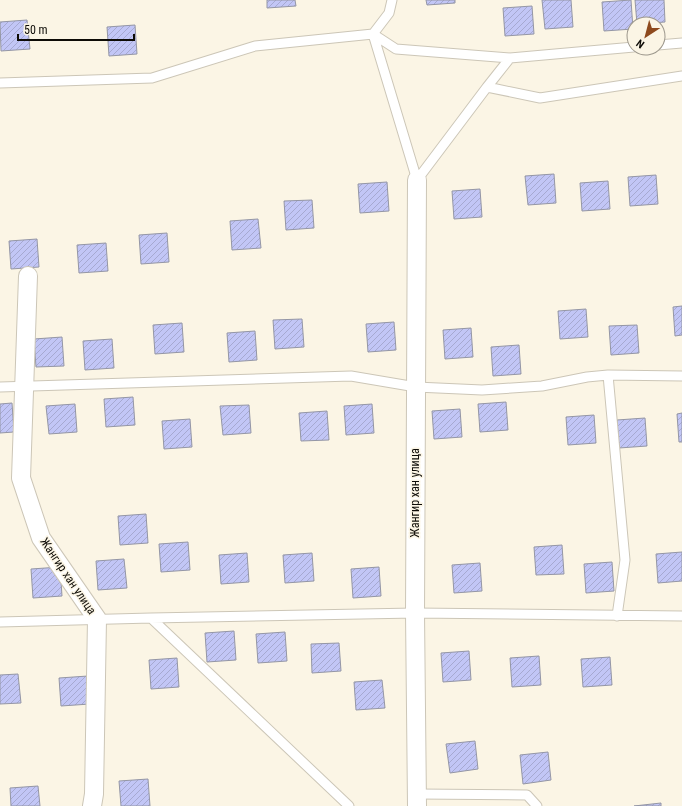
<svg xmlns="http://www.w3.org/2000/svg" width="682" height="806" font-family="'Roboto Condensed',sans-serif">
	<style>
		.building { fill: url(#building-hatch); stroke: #9496a5 }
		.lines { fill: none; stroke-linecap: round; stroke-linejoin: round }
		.lane-casing { stroke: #ccc6b7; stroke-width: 11 }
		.street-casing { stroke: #ccc6b7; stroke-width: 20 }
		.lane { stroke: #fff; stroke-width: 9 }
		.street { stroke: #fff; stroke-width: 18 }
		.labels { text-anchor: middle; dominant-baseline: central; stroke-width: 3; stroke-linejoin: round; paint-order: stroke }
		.street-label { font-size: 12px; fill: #0d0b06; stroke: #fbf5e5 }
	</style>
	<defs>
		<pattern id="building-hatch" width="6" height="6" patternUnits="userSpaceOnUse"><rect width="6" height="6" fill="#c2c6f6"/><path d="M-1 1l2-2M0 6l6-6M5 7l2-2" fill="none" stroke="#a6a9d1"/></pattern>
	</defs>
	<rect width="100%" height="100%" fill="#fbf5e5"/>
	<path class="building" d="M267 0H295L296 6 267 8Z
		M426 0H455V3L427 5Z
		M542 0H571L573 27 545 29Z
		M631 0 633 29 604 31 602 2Z
		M635 0H664L665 22 637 24Z
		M532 6 534 34 505 36 503 8Z
		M27 20 30 49 1 51 0 22Z
		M135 25 137 54 109 56 107 27Z
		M554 174 556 203 528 205 525 176Z
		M656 175 658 204 630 206 628 177Z
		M608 181 610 209 582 211 580 183Z
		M387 182 389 211 360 213 358 184Z
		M480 189 482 217 454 219 452 191Z
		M312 200 314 228 286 230 284 201Z
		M258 219 261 248 232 250 230 221Z
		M167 233 169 262 141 264 139 235Z
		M37 239 39 267 11 269 9 241Z
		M106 243 108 271 79 273 77 245Z
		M682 306V335L675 336 673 307Z
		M586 309 588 337 560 339 558 311Z
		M302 319 304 347 275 349 273 320Z
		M394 322 396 350 368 352 366 324Z
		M182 323 184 352 155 354 153 325Z
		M637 325 639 353 611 355 609 326Z
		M471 328 473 357 445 359 443 330Z
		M255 331 257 360 229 362 227 333Z
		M62 337 64 366 36 367 34 339Z
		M112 339 114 368 85 370 83 341Z
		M519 345 521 374 493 376 491 347Z
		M133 397 135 425 106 427 104 399Z
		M506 402 508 430 480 432 478 404Z
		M12 403 14 432 0 433V404Z
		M75 404 77 432 49 434 46 406Z
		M372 404 374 433 346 435 344 406Z
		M249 405 251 433 223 435 220 406Z
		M460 409 462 437 434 439 432 411Z
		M327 411 329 440 301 441 299 413Z
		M682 413V442H679L677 414Z
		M594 415 596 443 568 445 566 417Z
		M645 418 647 446 619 448 617 420Z
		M190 419 192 447 164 449 162 421Z
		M146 514 148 543 120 545 118 516Z
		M188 542 190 570 161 572 159 544Z
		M562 545 564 574 536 575 534 547Z
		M682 552V581L658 583 656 554Z
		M247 553 249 582 221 584 219 555Z
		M312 553 314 581 285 583 283 555Z
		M124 559 127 588 98 590 96 561Z
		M612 562 614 591 586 593 584 564Z
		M480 563 482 591 454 593 452 565Z
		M60 567 62 596 33 598 31 569Z
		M379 567 381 596 353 598 351 569Z
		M234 631 236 660 207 662 205 633Z
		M285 632 287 661 258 663 256 634Z
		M339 643 341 671 312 673 311 644Z
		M469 651 471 680 443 682 441 653Z
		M539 656 541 685 512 687 510 658Z
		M610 657 612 685 583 687 581 659Z
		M177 658 179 687 151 689 149 660Z
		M18 674 21 703 0 704V675Z
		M88 676 90 704 61 706 59 678Z
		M382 680 385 708 356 710 354 682Z
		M475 741 478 769 450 773 446 744Z
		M548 752 551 780 523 784 520 755Z
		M148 779 150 806H121L119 781Z
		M38 786 40 806H11L10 788Z
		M661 803V806H634Z"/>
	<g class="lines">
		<defs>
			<path id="lane" d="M392 0 389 13 373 34 417 180
				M658 45 682 43
				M0 83 152 78 255 46 373 34 396 49 510 58 634 47
				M487 87 510 58
				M417 180 487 87 540 98 682 76
				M608 375 625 560 617 616
				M0 387 351 376 416 387 482 390 542 386 587 377 608 375 682 376
				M151 618 349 806
				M0 622 151 618 415 613 682 616
				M417 794 527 795 537 806"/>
			<path id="street" d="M28 276 21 478 41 538 97 619 94 794 92 806
				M417 806 415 613 417 180"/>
		</defs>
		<use href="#lane" class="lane-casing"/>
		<use href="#street" class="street-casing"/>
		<use href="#lane" class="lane"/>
		<use href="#street" class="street"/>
	</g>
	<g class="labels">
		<g class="street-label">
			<text transform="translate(415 493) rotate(-90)">Жангир хан улица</text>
			<text transform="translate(68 576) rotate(56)">Жангир хан улица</text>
		</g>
	</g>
	<g transform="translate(646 36) rotate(216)"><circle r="19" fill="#fbf5e5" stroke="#9c978c"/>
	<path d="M0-3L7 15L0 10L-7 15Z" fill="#8e4a1e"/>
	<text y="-6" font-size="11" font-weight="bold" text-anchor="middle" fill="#0d0b06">N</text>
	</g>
	<path d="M18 34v6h116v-6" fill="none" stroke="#0d0b06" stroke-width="2"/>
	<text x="24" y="34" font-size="12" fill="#0d0b06" stroke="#fbf5e5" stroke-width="3" paint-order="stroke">50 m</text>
</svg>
